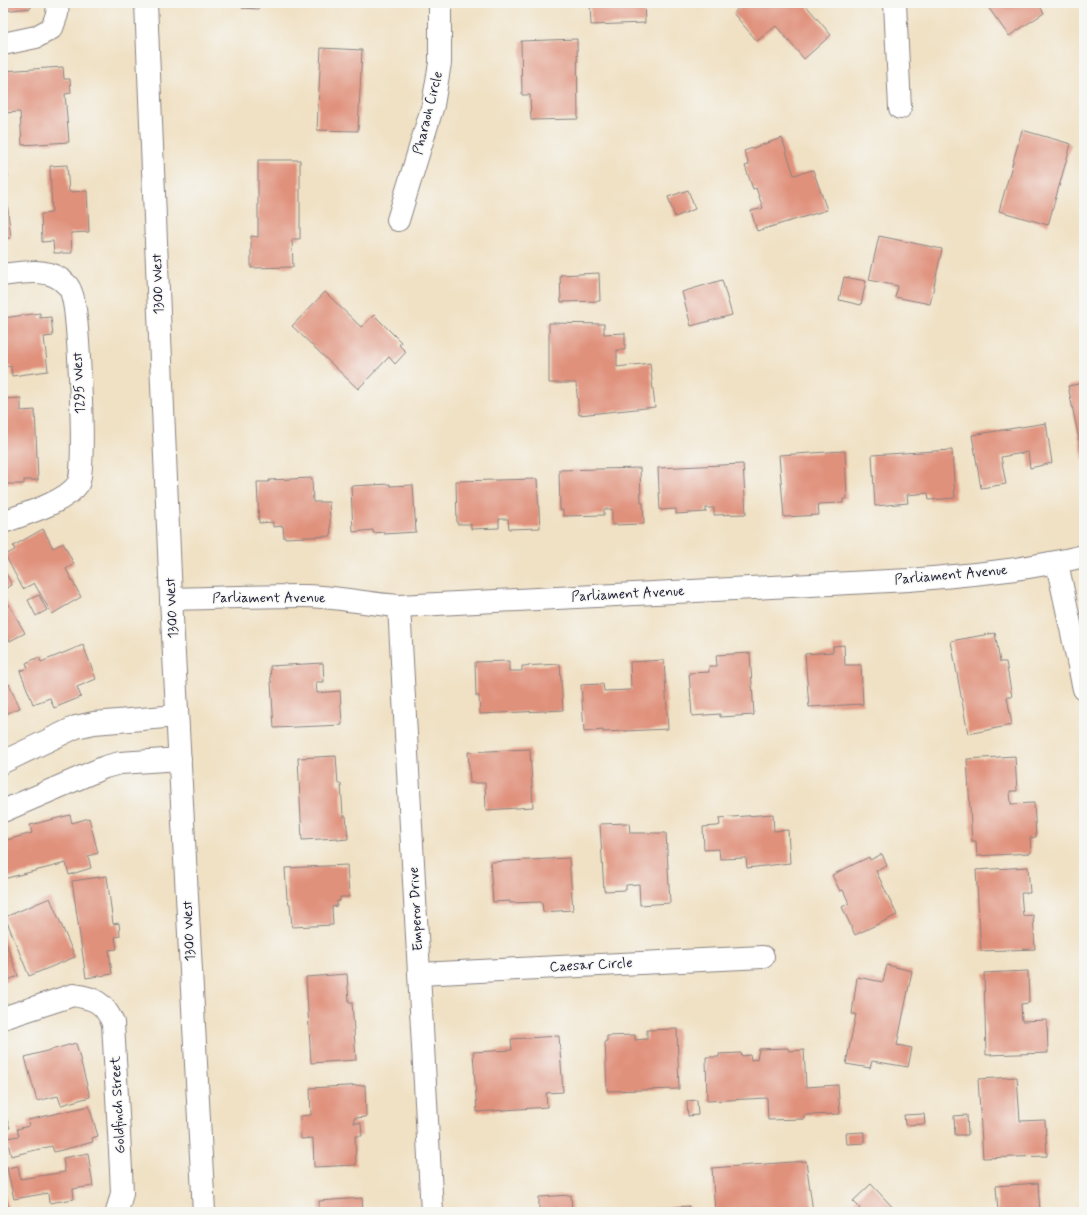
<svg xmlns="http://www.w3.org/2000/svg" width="1087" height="1215" font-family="Mynerve,sans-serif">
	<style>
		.building { fill: #e0917b }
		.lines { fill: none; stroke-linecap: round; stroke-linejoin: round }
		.minor-casing { stroke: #898280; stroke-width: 24 }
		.tertiary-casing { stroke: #898280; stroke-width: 24 }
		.minor { stroke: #fff; stroke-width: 22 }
		.tertiary { stroke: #fff; stroke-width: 22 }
		.labels { text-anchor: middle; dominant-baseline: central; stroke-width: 3; stroke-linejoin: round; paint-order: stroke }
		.street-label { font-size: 14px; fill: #22223b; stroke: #f6f6f2 }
	</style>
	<rect width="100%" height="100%" fill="#f6f6f2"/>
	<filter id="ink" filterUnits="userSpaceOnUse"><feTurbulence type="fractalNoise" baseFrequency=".025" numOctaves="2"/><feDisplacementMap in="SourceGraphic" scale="8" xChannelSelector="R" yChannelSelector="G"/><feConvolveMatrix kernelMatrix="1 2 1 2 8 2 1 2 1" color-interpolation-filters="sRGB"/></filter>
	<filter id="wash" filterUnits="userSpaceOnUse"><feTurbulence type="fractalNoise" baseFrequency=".012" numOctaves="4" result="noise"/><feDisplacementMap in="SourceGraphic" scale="16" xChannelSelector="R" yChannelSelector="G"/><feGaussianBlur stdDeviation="0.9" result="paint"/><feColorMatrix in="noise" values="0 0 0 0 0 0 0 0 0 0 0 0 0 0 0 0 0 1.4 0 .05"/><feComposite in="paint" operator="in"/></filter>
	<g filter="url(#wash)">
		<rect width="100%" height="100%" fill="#f0e1c4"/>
		<g id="blocks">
			<path class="building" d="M3 3H30L31 8 3 11Z
				M242 3H260L259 9 242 8Z
				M590 3H644L645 23 591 25Z
				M745 3H804L831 35 804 59 776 26 757 41 733 13Z
				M985 3H1038L1044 13 1009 36Z
				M577 39 578 119 531 120 530 95H522L521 41Z
				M321 48 362 50 358 131 317 130Z
				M63 67 64 79H70L71 93 65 94 69 142 22 145 20 112 3 113V71Z
				M1022 130 1071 144 1048 225 999 211Z
				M782 138 794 175 813 170 827 210 757 231 751 211 763 208 756 188 753 189 745 166 749 165 744 151Z
				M258 160H300V239H292L293 267 251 268V236L258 237Z
				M67 165 69 192 87 191 89 232 71 233 72 253H54L53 241 42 242 41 214 52 213 50 166Z
				M3 167H7L8 177H3Z
				M688 190 695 209 675 217 668 197Z
				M3 194H6L11 238 3 239Z
				M879 236 942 249 930 304 895 297 898 286 869 280Z
				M599 273 600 301 561 302 560 275Z
				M844 277 866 281 861 305 839 300Z
				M722 280 732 315 691 326 682 292Z
				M325 292 361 327 374 315 401 342 399 345 406 352 395 364 389 357 358 389 292 326Z
				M40 313V318L51 317 53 336 44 337 48 371 12 376 11 366 3 367V318Z
				M549 323 604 324V334L625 333V350H617V367L650 363 655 407 579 415 576 383H549Z
				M1084 383V459H1083L1068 386Z
				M21 398V411L35 410 38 480H24V484H3V399Z
				M1046 423 1052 463 1030 468 1028 452 1001 457 1006 484 981 488 972 435Z
				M952 450 955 498 929 500 928 493 907 495 908 503 875 506 872 455Z
				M845 451 847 499H843V503L818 504 819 515 784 517 779 455Z
				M743 464 746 514 714 515V508H706V512L676 514V509L660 510 658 468Z
				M640 468 641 503H643L644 524 612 525V509H604V515L563 516V510H560L559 470Z
				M312 478 313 502H329L331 536 284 538 283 526 273 527V522L259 523 257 482H269V480Z
				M537 479 540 528 509 529 508 519H499V528L471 529V524H457L456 481Z
				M390 484V486L413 485 416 532 384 534V532L373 533V530L353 532 351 486Z
				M43 529 53 548 63 543 74 564 66 569 81 597 52 614 34 583 23 589 5 555 15 550 13 546Z
				M3 568 12 585 3 590Z
				M3 594 25 633 10 641 3 629Z
				M39 595 47 610 36 616 28 600Z
				M995 633 1000 662H1006L1012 697H1007L1012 725 968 734 951 641Z
				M83 645 96 679 77 687 81 697 54 708 50 698 33 704 20 671 28 668 26 663 39 657 41 662Z
				M844 645 845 665H861L863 704 809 707 805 654 833 652V646Z
				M750 653 754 715 720 717V714L692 716 689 673 709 672V666H717L716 655Z
				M664 660 668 729 603 732V730L584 732 581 685 603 684 604 691 631 690 630 662Z
				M509 661V671H522V666L560 664 563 710 480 714 479 696H476L475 662Z
				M323 663 324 682H316L317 693 340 691 342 725 274 728 270 666Z
				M9 684 20 708 3 715V686Z
				M530 749 533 807 486 810 485 783H470L468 752Z
				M336 756 338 784H341L343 816H346L348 839 338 840V838L302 840 298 758Z
				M1015 756 1017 791H1010L1011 804 1034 803 1036 837 1030 838 1031 853 977 856 976 841H972L967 759Z
				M773 814 774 831 788 830 790 863 747 868 746 858 720 859 719 849 704 850 703 827 717 826 720 825 719 818Z
				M70 815 72 823 89 818 98 853 88 856 91 868 69 875 66 863 3 879V841L32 833 30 825Z
				M629 823 630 833H666L670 903 640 905 639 884 626 885V890L604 891 600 824Z
				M882 854 887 866 876 871 897 915 855 935 842 907 849 903 843 890 840 891 832 875 869 857 870 860Z
				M569 858 573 910 543 912 542 902 510 903V901L493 902 490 862Z
				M347 865 349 897H340V901H337V906L332 907 333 925 292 927 290 904H289L288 899H287L285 868Z
				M1028 867 1030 893H1021L1023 916 1033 915 1035 949 981 951 976 870Z
				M107 876 113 924 119 923 120 936 115 937 117 949 109 950 112 974 86 978 72 881Z
				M50 898 75 957 29 976 5 917Z
				M3 934 18 976 3 982Z
				M887 965 912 971 897 1045 912 1048 908 1067 872 1061 870 1068 846 1064 856 1014H852L857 977 883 982Z
				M1028 971 1029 1003 1021 1004 1022 1021 1047 1020 1048 1053 986 1055 984 973Z
				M347 974 349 1002H352L356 1060 311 1063 306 977Z
				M677 1029 679 1089 607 1091 605 1041H607V1036L635 1035V1040L647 1039V1030Z
				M559 1036 563 1092 546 1093 547 1107 477 1112 473 1052 512 1050 511 1039Z
				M76 1043 90 1097 61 1105 58 1096 37 1101 25 1057Z
				M788 1048 789 1051 804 1050 806 1087 838 1085 840 1114 804 1115V1119L768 1120 767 1098 707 1101 706 1057H719V1054L741 1053 742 1056 750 1055 751 1060 757 1059 759 1049Z
				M1017 1077 1020 1121 1045 1120 1047 1156 983 1158 978 1079Z
				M365 1085 366 1117 354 1118V1123H361L362 1136H355L356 1165 314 1167 313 1138 301 1139 300 1116 311 1115 310 1088Z
				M697 1100 698 1115 688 1116 687 1101Z
				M89 1106 98 1136 92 1138 93 1142 54 1152 52 1146 11 1156 7 1138 19 1136 17 1129 29 1126 28 1120Z
				M924 1114 925 1124 905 1125 904 1115Z
				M967 1115 968 1135H955L954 1116Z
				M7 1120 10 1128 3 1130V1121Z
				M864 1132V1143L847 1144 846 1133Z
				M88 1153 93 1186 73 1189 74 1199 49 1203 48 1193 14 1199 7 1168 18 1166 20 1179 65 1172 63 1158Z
				M806 1161 813 1212H762V1210L715 1212 712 1168Z
				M1038 1183 1040 1212H998L996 1186Z
				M871 1184 897 1212H856L860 1208 853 1201Z
				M3 1186 9 1211 4 1212H3Z
				M571 1195 572 1212H539V1197Z
				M362 1198 363 1212H319V1201Z
				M689 1206V1212H619V1211Z"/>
		</g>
	</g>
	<g filter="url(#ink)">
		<use href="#blocks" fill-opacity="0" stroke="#898280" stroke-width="1"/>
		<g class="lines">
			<defs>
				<path id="minor" d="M895 3 900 108
					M3 44 36 37 52 28 57 14 58 3
					M398 220 433 105 440 63V3
					M3 275C24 272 50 267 66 284 72 289 74 302 75 309 78 333 87 470 78 484 65 503 24 514 3 522
					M1057 563 1084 689
					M171 599C215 598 258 596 302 596 335 596 366 604 399 606L909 580C968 575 1026 570 1084 556
					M399 606 432 1212
					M3 762 76 727 94 723 177 716
					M3 811 105 767 120 763 180 759
					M419 974 763 957
					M3 1018 73 995C94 998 104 1002 113 1023L121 1170 122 1193 117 1212"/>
				<path id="tertiary" d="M146 3 171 599 204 1212"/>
			</defs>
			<use href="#minor" class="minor-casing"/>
			<use href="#tertiary" class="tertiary-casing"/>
			<use href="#minor" class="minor"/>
			<use href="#tertiary" class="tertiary"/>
		</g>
	</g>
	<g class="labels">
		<g class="street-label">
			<text transform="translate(428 113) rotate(-76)">Pharaoh Circle</text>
			<text transform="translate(158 284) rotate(-92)">1300 West</text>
			<text transform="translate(79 383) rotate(-93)">1295 West</text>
			<text transform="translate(951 575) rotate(-5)">Parliament Avenue</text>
			<text transform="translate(628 594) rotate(-3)">Parliament Avenue</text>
			<text x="269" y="598">Parliament Avenue</text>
			<text transform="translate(172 608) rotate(-93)">1300 West</text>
			<text transform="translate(416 909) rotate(-93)">Emperor Drive</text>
			<text transform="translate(189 931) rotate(-93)">1300 West</text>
			<text transform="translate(591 965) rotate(-3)">Caesar Circle</text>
			<text transform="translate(118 1105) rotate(-93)">Goldfinch Street</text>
		</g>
	</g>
	<rect width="1087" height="1215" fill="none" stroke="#f6f6f2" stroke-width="16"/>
</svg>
